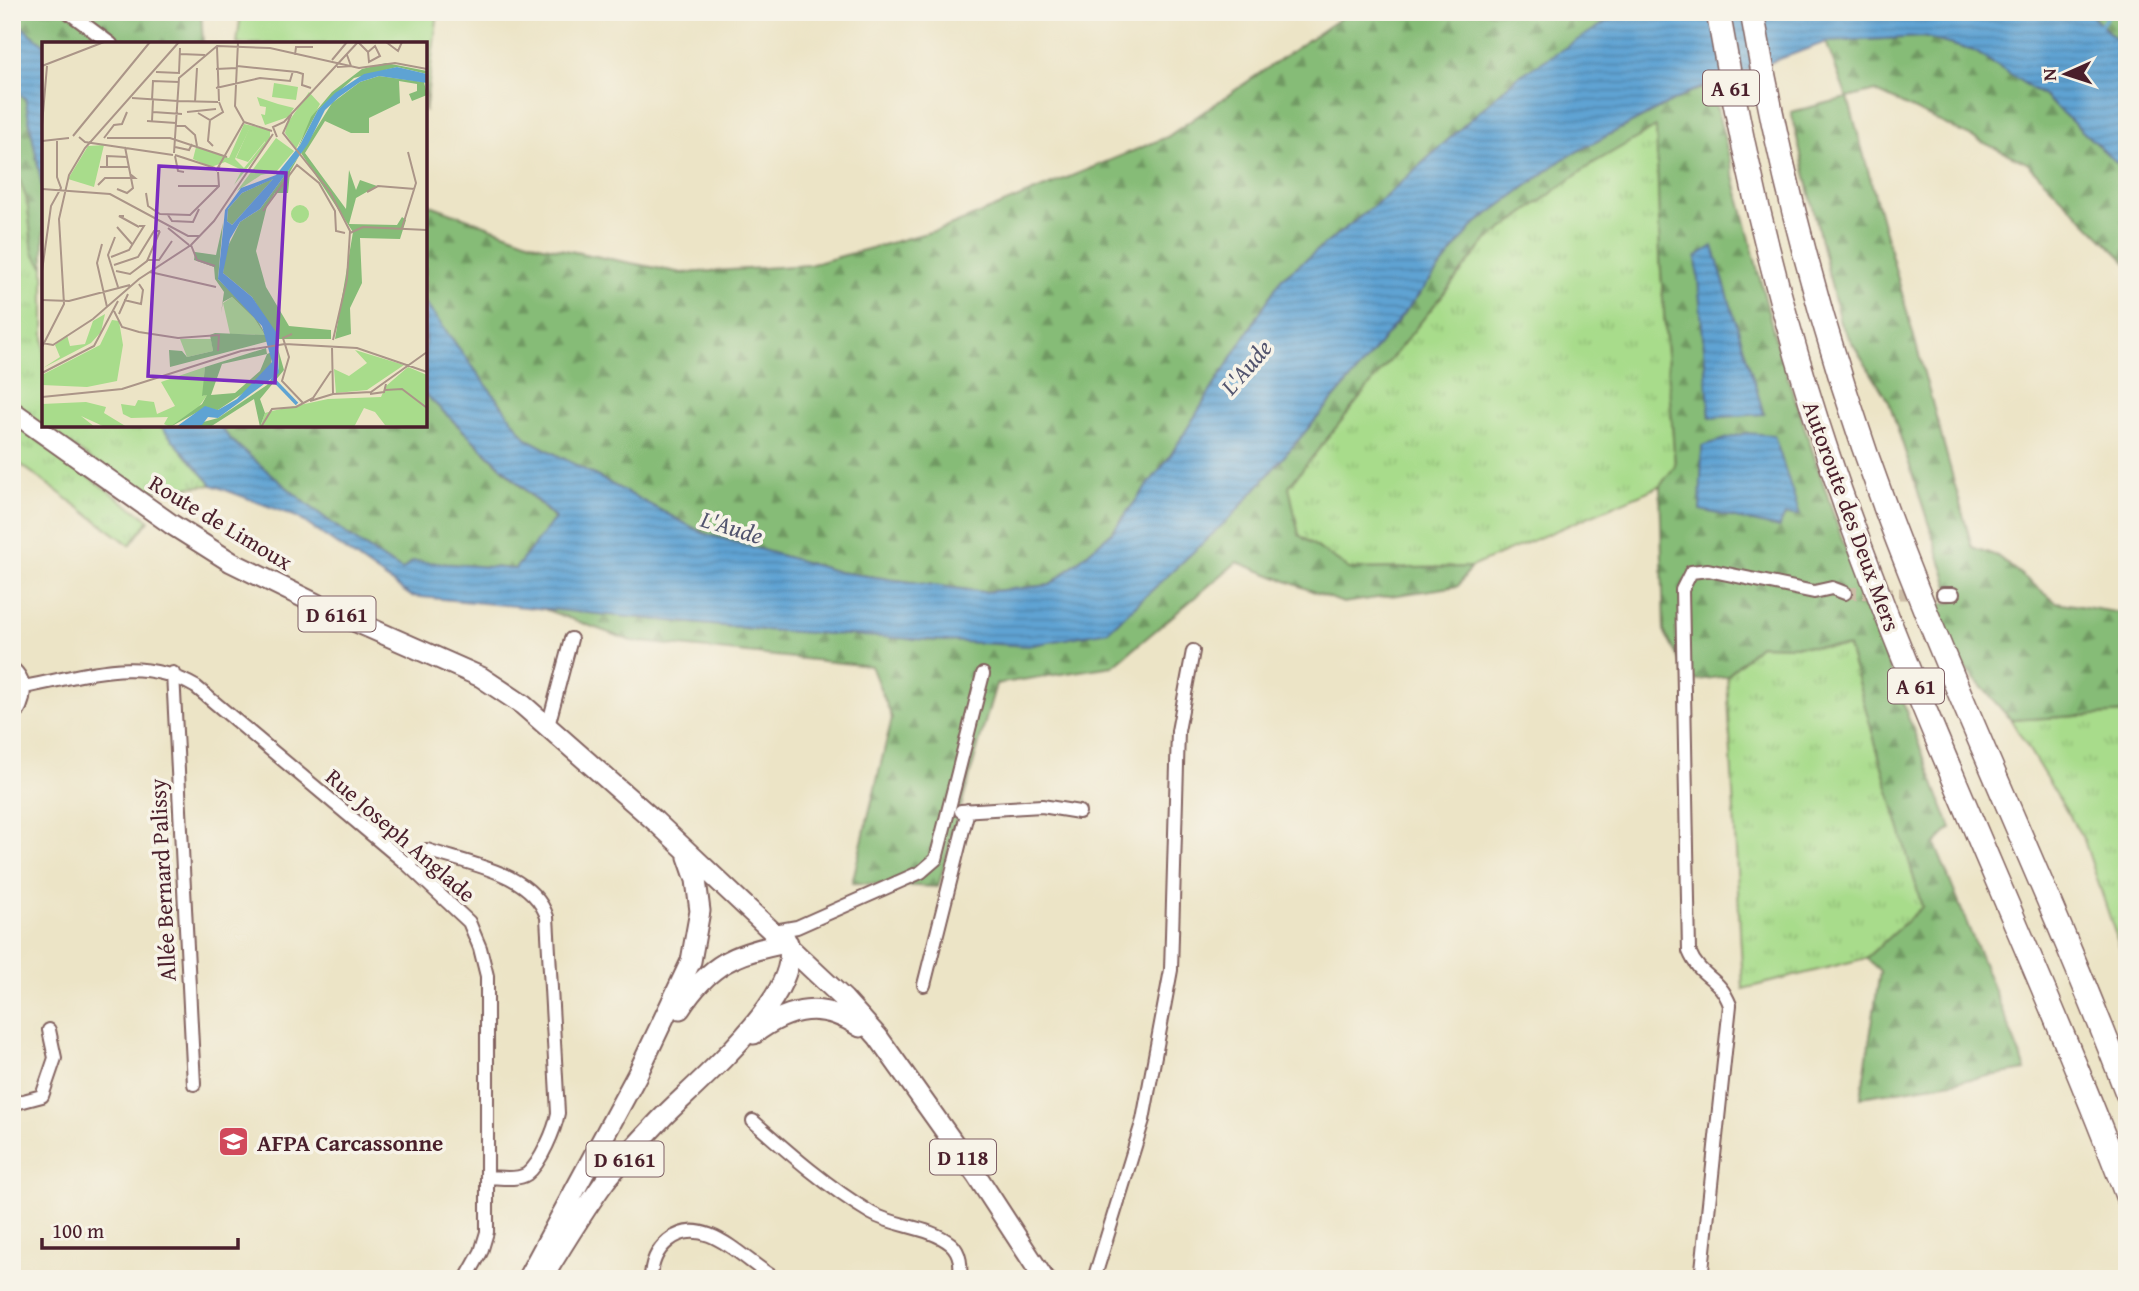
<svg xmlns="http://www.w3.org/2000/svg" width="2139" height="1291" font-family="'Gentium Book Plus',serif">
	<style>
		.grass { fill: url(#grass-tufts); stroke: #797e5b; stroke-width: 2 }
		.forest { fill: url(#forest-firs); stroke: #686e51; stroke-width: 2 }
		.pitch { fill: #a8dc8b; stroke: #797e5b; stroke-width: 2 }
		.water { fill: url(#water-rules); stroke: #54617f; stroke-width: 2 }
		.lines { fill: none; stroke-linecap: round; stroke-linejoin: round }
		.stream { stroke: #5ea3d3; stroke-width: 3.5 }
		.street-tunnel { stroke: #ccbda7; stroke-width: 12; stroke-dasharray: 12 6; stroke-linecap: butt }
		.street-casing { stroke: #836461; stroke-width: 16 }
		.primary-casing { stroke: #836461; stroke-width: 23 }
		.highway-casing { stroke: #836461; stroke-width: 26 }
		.street { stroke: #fff; stroke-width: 12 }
		.primary { stroke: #fff; stroke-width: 19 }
		.highway { stroke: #fff; stroke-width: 23 }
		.labels { text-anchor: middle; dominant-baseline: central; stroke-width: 7; stroke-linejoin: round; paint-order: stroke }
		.shield { fill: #f7f3e8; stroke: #7e5f64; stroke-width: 2 }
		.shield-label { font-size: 21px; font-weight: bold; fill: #4a1f2b }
		.street-label { font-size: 23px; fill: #4a1f2b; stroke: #f7f3e8 }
		.poi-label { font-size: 23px; font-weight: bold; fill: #4a1f2b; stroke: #f7f3e8; text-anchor: start }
		.water-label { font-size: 24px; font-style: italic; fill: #52546e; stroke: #f7f3e8 }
		.inset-river { fill: none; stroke: #5ea3d3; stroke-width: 3.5 }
		.inset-road { fill: none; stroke: #ab9588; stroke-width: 2 }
		.view { fill: #7b2cbf; fill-opacity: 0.15; stroke: #7b2cbf; stroke-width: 3.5 }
		.inset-edge { fill: none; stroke: #4a1f2b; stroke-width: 3.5 }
	</style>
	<defs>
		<pattern id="grass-tufts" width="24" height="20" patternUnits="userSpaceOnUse" patternTransform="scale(1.75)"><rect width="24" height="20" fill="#a8dc8b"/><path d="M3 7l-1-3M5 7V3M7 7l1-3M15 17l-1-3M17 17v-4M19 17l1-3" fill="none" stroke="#92bc78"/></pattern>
		<pattern id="forest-firs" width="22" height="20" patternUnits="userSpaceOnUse" patternTransform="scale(1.75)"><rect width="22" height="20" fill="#86bc77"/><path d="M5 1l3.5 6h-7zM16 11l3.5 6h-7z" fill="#709862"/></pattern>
		<pattern id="water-rules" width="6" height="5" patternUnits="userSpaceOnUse" patternTransform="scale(1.75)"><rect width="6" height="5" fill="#5ea3d3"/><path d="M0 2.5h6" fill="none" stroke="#5084ab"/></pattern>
	</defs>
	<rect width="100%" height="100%" fill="#f7f3e8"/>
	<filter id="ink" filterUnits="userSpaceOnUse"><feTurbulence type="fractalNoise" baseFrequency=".0143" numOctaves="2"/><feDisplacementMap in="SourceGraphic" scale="14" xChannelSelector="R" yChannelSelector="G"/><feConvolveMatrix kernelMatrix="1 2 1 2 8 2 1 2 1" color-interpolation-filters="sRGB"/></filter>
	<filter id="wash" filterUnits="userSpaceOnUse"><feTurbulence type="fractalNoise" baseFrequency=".00686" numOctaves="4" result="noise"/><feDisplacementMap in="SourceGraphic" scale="28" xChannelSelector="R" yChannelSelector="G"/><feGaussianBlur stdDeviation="1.57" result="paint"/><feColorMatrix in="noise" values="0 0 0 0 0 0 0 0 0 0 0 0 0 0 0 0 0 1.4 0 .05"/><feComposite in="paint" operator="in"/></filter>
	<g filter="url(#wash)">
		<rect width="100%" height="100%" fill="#ece4c6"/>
		<path class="grass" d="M1657 126 1660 257 1675 466 1660 486 1471 567 1349 569 1299 535 1288 486 1485 242 1590 165Z
			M12 160 27 200 33 252 44 267V425H160L212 485 139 492 12 406Z
			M12 422 149 520 130 545 12 458Z
			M1759 645 1848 647 1923 907 1866 958 1743 989 1727 676Z
			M2127 713V969L2084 840 2011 720Z"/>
		<path class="forest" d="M12 12H201L203 44H44L12 19Z
			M1349 12H1626L1516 78 1385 197 1281 279 1170 456 1111 533 1050 585 984 592 839 572 703 533 527 439 425 303V203L539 245 682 273 809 265 945 228 1167 137Z
			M2088 12H2127V50Z
			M1923 37 1974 51 2045 97 2127 172V263L2027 163 1875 91 1848 98 1972 547 1997 556 2056 602 2127 614V713L2011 720 1955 657 1936 604 1954 602 1889 402 1840 323 1791 112 1847 98 1826 42Z
			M1711 86 1776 342 1855 578 1951 828 1935 844 2026 1070 1861 1097 1880 971 1866 958 1922 907 1848 647 1759 645 1727 676 1690 681 1664 631 1660 486 1675 466 1660 257 1656 127 1590 165 1485 242 1289 486 1299 535 1349 569 1471 567 1458 586 1343 603 1237 562 1113 666 996 684 938 887 852 883 892 718 871 666 631 641 541 608 763 630 1108 631 1234 514 1357 372 1474 225 1563 159 1690 92Z
			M12 89 25 98 44 197V267L33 252 27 200 12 160Z
			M425 394 555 519 515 569 413 561 402 570C339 534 285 486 230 439L219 425H425Z"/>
		<path class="pitch" d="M241 12H438L425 112V44H237Z"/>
		<path class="water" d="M2088 12 2127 50V172L2045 97 1974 51 1923 37 1826 42 1690 92 1563 159 1474 225 1357 372 1234 514 1108 631 1028 646 763 630 411 596 297 517 212 485 160 425H219L230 439C285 486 339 534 402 570L413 561 515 569 555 518 425 394V303L527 439 703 533 839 572 984 592 1050 585 1111 533 1170 456 1281 279 1385 197 1516 78 1621 13Z
			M12 19 44 44V197L25 98 12 89Z
			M1713 246 1764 414 1710 418 1696 257Z
			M1745 433 1774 435 1800 515H1785L1779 528 1700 510 1702 446Z"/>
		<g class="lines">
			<path class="stream" d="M2099 28 2110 12"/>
		</g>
	</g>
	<g filter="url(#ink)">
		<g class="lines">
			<path class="street-tunnel" d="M1845 593 1943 594"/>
			<defs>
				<path id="street" d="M68 12 111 44
					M1943 594H1953
					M12 668C29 682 26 704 12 719
					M173 673 194 1084
					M24 687C85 676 139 653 196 687L408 865 469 922 480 948 487 976V1232L481 1252 466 1279
					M548 726 571 639
					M961 811 1042 806 1079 812
					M408 865 418 854 427 850C468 864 532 872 547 917L558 1113C555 1129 541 1163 527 1174 517 1181 498 1177 487 1177
					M780 930 797 927 921 872 936 859 983 674
					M924 985 968 810
					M12 1104 42 1096 55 1058 49 1030
					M753 1121C790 1154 829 1188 871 1213 895 1227 929 1226 951 1244 961 1253 961 1266 960 1279
					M651 1279C651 1263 656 1251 668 1241 704 1211 744 1261 776 1279
					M1094 1279 1143 1120 1171 970 1178 731 1193 651
					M1701 1279 1730 1005C1718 974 1701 980 1689 951L1682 590 1691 572 1708 570 1814 592 1832 588 1845 593"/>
				<path id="primary" d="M12 411 171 524 231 562 329 610 481 677 523 705 655 821 844 999 878 1037 977 1176 1044 1279
					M680 1009C709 964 736 952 788 943
					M754 1034C790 1007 822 1001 860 1027
					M527 1279 637 1075 691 961 700 911 696 880 688 857
					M542 1279C562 1246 583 1211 606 1180 623 1159 642 1139 660 1120 691 1087 814 988 785 938"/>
				<path id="highway" d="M1718 12C1748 187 1791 357 1852 524 1935 751 2041 969 2127 1196
					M1752 12C1782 187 1829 358 1891 523 1964 716 2054 901 2127 1093"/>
			</defs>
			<use href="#street" class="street-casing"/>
			<use href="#primary" class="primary-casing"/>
			<use href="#highway" class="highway-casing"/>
			<use href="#street" class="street"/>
			<use href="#primary" class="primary"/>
			<use href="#highway" class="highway"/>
		</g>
	</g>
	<defs>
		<symbol id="university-square" viewBox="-11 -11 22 22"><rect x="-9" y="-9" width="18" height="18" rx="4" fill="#d1495b" stroke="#f7f3e8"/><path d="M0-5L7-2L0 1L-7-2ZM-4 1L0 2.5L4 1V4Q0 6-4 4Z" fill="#fff"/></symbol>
	</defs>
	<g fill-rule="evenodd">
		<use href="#university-square" x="216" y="1124" width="35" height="35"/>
	</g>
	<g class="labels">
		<g class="shield">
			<rect x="1703" y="70.5" width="56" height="35" rx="5"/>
			<rect x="298.5" y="596.5" width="77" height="35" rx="5"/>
			<rect x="1888" y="668.5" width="56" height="35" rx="5"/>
			<rect x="930" y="1139.5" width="66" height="35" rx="5"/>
			<rect x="586.5" y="1141.5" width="77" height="35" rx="5"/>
		</g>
		<g class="shield-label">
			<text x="1731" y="88">A 61</text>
			<text x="337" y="614">D 6161</text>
			<text x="1916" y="686">A 61</text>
			<text x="963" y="1157">D 118</text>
			<text x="625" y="1159">D 6161</text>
		</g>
		<g class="street-label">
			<text transform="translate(1852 516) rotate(70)">Autoroute des Deux Mers</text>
			<text transform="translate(221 522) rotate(31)">Route de Limoux</text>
			<text transform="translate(401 835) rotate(41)">Rue Joseph Anglade</text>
			<text transform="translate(162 880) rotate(-93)">Allée Bernard Palissy</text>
		</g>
		<g class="poi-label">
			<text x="257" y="1142">AFPA Carcassonne</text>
		</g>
		<g class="water-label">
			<text transform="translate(1246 367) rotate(-49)">L'Aude</text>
			<text transform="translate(732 527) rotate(17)">L'Aude</text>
		</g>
	</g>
	<g transform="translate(42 42)">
		<rect width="385" height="385" fill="#ece4c6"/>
		<path d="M267 50 278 62 254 107 243 91 245 82ZM215 55 236 62 252 66 246 75 223 83 219 72 223 73 224 65 218 64ZM202 82 228 88V97L192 143 200 128 183 120 169 125 151 117 154 105 187 116ZM207 88 222 92 223 100 202 126 193 117ZM234 96 252 109 234 130 219 133 195 149ZM62 103 52 145 26 137 46 104ZM190 255 212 276 223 293 188 292 181 261ZM63 272 59 290 49 301 1 326 18 315 13 303 25 293 28 304 43 302 51 279ZM70 278 77 279 81 303 75 339 45 345 0 343V333L58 303ZM138 297H169L171 309 145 315ZM313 308 362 323 325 348 294 351 292 327 307 334 325 321ZM163 325 161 354 166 352 153 370 128 385 122 382 126 375 89 376 81 372 79 362 93 364 96 358 112 360 115 372 133 364 119 340ZM366 325 385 333V385L343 383 333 370 322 366 312 385H218L223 371 230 369 286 357 339 355 344 344ZM44 360 64 365 62 371 85 385H63L39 374 53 385 0 384V362Z" fill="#a8dc8b" fill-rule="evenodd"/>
		<path d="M344 21 385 29V32L355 25 312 36 276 68 255 108 269 75 290 50 320 27ZM337 34 382 40 385 53 370 59 367 52 375 49V42L357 39 358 61 327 76V91H309L283 79 263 111 304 167 307 128 314 148 318 138 335 144 314 156 307 182 355 183 360 175 364 178 358 197 318 196 320 241 308 266 309 292 293 297 311 190 259 111 290 61 318 40ZM257 114 248 130 246 151H233L225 164 214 209 224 245 247 284 289 288V297H235L210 255 181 231 183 210 198 180 218 167ZM232 136 190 183 185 179 186 167 200 151ZM181 181 176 237 214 275 227 299 128 325 127 308 140 309 145 315 171 309 168 293 173 291 223 293 212 276 190 255 181 260 179 271 182 250 173 237 172 225 152 218 153 210 174 213ZM224 306 225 312 230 310 229 325 209 346 176 368 161 367 128 385 160 362 165 353 160 354 163 325ZM225 312 218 329 193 351 169 353 180 322ZM236 307 242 328 218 357 223 371 218 385 212 357 168 385H143L176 376 225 343 237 327Z" fill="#86bc77" fill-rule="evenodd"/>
		<path d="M207 87 228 93 206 120 194 116Z" fill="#a8dc8b"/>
		<path d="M232 41 256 45 254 58 230 55ZM249 172a9 9 0 1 1 18 0a9 9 0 1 1-18 0Z" fill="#a8dc8b"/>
		<path d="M355 25 385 32V41L337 34 318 40 297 55 283 68 266 102 218 167 198 180 188 197 181 231 210 255 234 290 237 331 176 376 166 375 160 383 134 385 163 364 176 368 195 357 230 320 220 284 176 237 183 168 199 146 234 133 258 103 276 68 293 51 322 32ZM231 137 190 183 185 179 186 167 200 151Z" fill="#5ea3d3" fill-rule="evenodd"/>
		<path class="inset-river" d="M230 336 255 362"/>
		<path class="inset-road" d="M196 0 193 64 202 80M316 0 326 10 327 20 338 14 333 4 326 10M344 0 356 9 360 0M175 5 177 59M138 12 163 13M253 13 254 5H271M290 18 305 0M0 24 62 0M195 24 255 30 261 32 260 43 269 46M295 25 309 24 305 13M174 27 195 26M114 30 137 31 138 6M174 46 218 36 248 39 251 29M90 56 136 59M110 58 111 39 137 40M136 59 176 60M153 60 155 26M111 70 140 72M145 70 174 67M156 71 168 78 181 70 177 60M250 71 241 91 288 150 308 189 305 237 291 298M168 78 166 99 171 104M105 79 134 81M110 79 111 58M202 80 230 89M0 83 5 24M134 84H143L153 93 155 104M31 94 108 0M37 95 43 100 131 113M235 95 231 85 242 80 316 0M62 96 72 83 80 82 85 70M65 96H128L185 115M0 99 27 96M133 105 147 108 150 102M132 111 137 36 175 4 228 6 317 26 353 21 385 27M133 113 173 126M133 114 136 129 142 130M178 124 174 129 202 80M58 125H87M65 125V114L85 115M56 143 63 136H93L88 132M136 144H176M0 147 68 152 146 194H157M75 147 85 151 91 146 83 105M325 150 336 144 373 147M104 151 106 164 118 172 148 173 177 144 176 130M221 169 255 123 277 141 293 169 294 189 303 191M126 173 130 179 151 180 157 167M82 174H77L97 185M75 185 90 202M126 186 147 203M360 186 374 141 366 110M308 191 321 185 385 188M73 195 66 213 76 245M60 202 55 221 65 265M149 203 155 218 173 224M69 215 87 208 102 184H97M106 218H117L130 199M72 223 96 215 112 189H118M0 229 9 164 19 146 15 135V99M74 229 88 232 105 219 118 189M108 230 174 245M0 258 27 259 88 243M82 258 99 262 101 248 97 242M72 269 80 285 97 290 136 296 177 293 176 309M77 272 86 252M250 292 241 296 247 315 240 339 261 361M0 301 11 303 51 277 97 237 149 203 172 179 231 92M0 305 22 262 17 177 27 133 43 106 137 0M290 305 291 352M0 331 52 304 76 259M343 348 360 347 385 366M291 352 329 350 385 310M328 352 342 350 344 342M0 355 80 347 199 309 243 302 315 306 385 330M268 359 291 352M219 385 230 367 254 365 271 356 289 329"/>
		<path class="view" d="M117 124 244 131 233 341 106 334Z"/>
		<rect width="385" height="385" class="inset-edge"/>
	</g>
	<rect width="2139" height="1291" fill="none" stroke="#f7f3e8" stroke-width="42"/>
	<g transform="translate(2066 74) rotate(267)" stroke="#f7f3e8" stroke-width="5" paint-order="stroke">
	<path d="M0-5L12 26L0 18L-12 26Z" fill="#4a1f2b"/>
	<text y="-10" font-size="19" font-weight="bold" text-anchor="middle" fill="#4a1f2b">N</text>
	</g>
	<path d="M42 1238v10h196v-10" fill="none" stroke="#4a1f2b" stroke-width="3.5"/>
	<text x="52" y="1238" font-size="21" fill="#4a1f2b" stroke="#f7f3e8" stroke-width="5" paint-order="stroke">100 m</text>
</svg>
